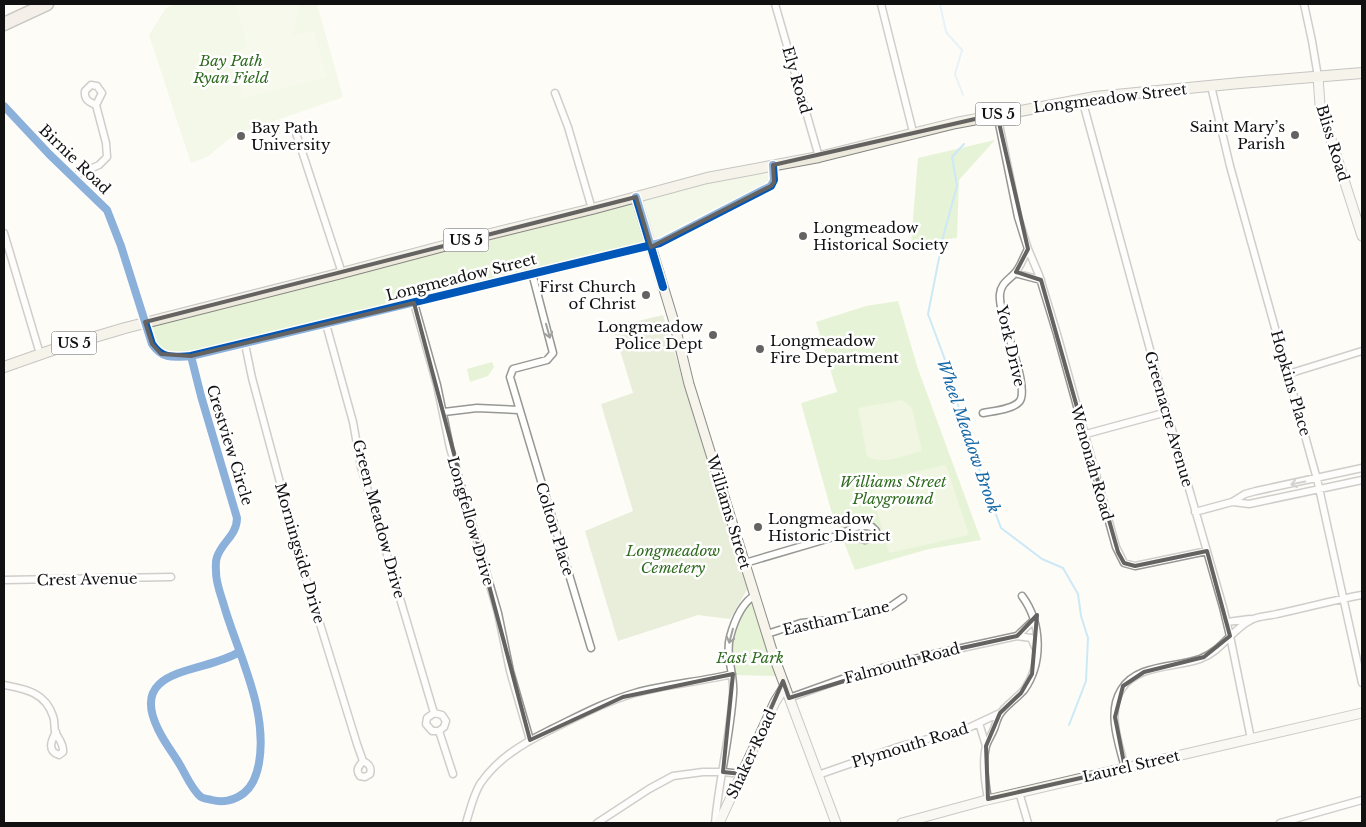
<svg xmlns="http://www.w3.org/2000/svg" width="1366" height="827" font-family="'Libre Baskerville',serif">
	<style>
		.green { fill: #e7f3d7 }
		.cemetery { fill: #e9eedb }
		.pitch { fill: #f0f6e1 }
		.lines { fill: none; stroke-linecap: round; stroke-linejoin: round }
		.stream { stroke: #cde8f7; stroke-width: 2 }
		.street-casing { stroke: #979795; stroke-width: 9 }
		.secondary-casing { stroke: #8e8d8b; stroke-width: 11 }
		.primary-casing { stroke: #858482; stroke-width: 12 }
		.highway-casing { stroke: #858482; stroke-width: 15 }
		.street { stroke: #fffffe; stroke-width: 6 }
		.secondary { stroke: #f6f4eb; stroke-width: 9 }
		.primary { stroke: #ede9dc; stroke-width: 10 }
		.highway { stroke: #eae1d8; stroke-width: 12 }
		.cycleway-casing { stroke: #fff; stroke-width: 11 }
		.cycleway { stroke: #0057b8; stroke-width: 8 }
		.oneway { stroke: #a0a09f }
		.marked { fill: none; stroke: #646362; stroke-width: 4; stroke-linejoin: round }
		.poi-dot { fill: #646362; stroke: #fff; stroke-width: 2 }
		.labels { text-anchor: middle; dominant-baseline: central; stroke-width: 5; stroke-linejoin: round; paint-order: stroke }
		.shield { fill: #fff; stroke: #585858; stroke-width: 1 }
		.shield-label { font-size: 14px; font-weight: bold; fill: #111 }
		.park-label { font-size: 15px; font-style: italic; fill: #2f6b1f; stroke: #fff }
		.street-label { font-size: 15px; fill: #111; stroke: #fff }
		.poi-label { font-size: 15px; fill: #111; stroke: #fff; text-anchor: start }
		.water-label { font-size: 16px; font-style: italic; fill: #1768a6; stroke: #fff }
	</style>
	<rect width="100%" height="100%" fill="#fdfcf7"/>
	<path class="green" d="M176 4H317L343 97 234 135 207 157 191 163 149 35 166 8Z
		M995 140 959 180 957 238 911 243 918 158Z
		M773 165V183L670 239 191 356 161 354 146 327Z
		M898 301 918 369 981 540 929 549 855 570 831 510 801 403 837 392 816 322 866 306Z
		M492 362 494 367 488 376 470 382 467 369Z
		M749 602H752L776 676 734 675 731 653 732 636Z"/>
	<path class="cemetery" d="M663 315 748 588 730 619 698 615 618 641 585 531 633 511 601 404 633 393 613 327Z"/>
	<path class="pitch" d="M238 4H298V14L292 36 314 31 326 77 243 98 231 53 248 48 237 8Z
		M902 400 912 408 922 451C905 455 883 466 867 456L858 408Z
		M946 465 969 535 889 553 869 482Z"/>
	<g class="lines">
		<path class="stream" d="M940 4 946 32 962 50 955 74 963 95
			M964 144 952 157 957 186 944 233 928 314 944 357 968 439 1001 528 1042 559 1063 568 1078 594 1081 616 1088 638 1086 681 1069 725"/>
		<defs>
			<path id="street" d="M775 4 819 157
				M881 4 913 132
				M1304 4 1312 41 1318 77
				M1211 86 1230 166 1317 479 1362 683
				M555 93 568 127 592 209
				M1082 99 1167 412 1223 607 1230 636 1251 739
				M4 106 49 154 107 210 121 246 152 344C163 360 174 357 191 356L660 243 771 186 774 180 773 165
				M296 133 342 273
				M72 177 99 165 107 157 106 143 96 105 102 93 97 86 91 85 85 91C84 100 89 102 96 105
				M4 233 40 354
				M1028 249 1039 275 1057 334 1116 547 1124 563 1135 566 1207 551
				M532 273 553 353 547 360 513 369 510 377 591 648
				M1015 273 1041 280
				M414 303 437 385 450 448 498 613 510 671 530 740
				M326 324 353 422 361 467 434 713 427 718 426 724 432 731H439L453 774
				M245 344 252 378 304 572 357 744 363 761C369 764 372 767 370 774L365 777 360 776C355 770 359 766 363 761
				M191 356 201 396 237 518C237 535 222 542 217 557 215 562 216 568 216 572 216 585 222 597 225 609 240 658 268 711 259 763 257 774 253 786 244 793 235 800 223 803 212 800 209 799 204 799 201 797 192 790 186 775 180 765 173 753 164 742 158 729 127 666 204 674 239 652
				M1288 374 1362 351
				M444 412 477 408 519 410
				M983 413C993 411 1011 410 1019 402 1032 389 997 315 1000 294 1001 283 1009 280 1015 273 1021 266 1024 256 1028 249L1018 217 997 114
				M1086 434 1167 412
				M1233 502 1249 504 1362 480
				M1195 512 1232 502 1245 494 1256 491 1362 468
				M745 563 840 535C852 528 858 524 872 527L876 531 874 537 865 540 844 532
				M4 580 171 577
				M1227 622 1250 619
				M767 634 801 623 831 620 890 607 903 598
				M1017 636 1031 638 1036 649
				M4 685C25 689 45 692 53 716 55 721 54 726 55 731 58 739 64 743 63 752L59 755C47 751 51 741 56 732
				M789 698 842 679 925 656 1017 636 1034 620
				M434 713 442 715 446 721 444 727 439 731
				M979 723 986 746
				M1125 768C1119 744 1107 713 1121 690 1136 664 1175 668 1200 659 1222 651 1231 630 1251 620 1258 616 1269 616 1277 614 1305 608 1334 600 1362 595
				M818 775 901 746 966 729 1000 713
				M1019 792 1028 823
				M988 799C985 783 982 762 986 746 988 740 992 734 994 729 996 724 997 718 1000 714 1004 707 1017 698 1024 690 1043 663 1042 623 1022 596
				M466 823C470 810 473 796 480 784 497 759 522 744 548 731 577 717 604 702 635 693 667 684 700 682 732 674
				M597 823 649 789 673 776 703 772H723L742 774
				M715 823C719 780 730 737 733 694 735 675 725 656 730 637 734 622 742 603 755 595
				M1280 823 1362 800"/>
			<path id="secondary" d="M1318 77 1320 105 1362 236
				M636 197 674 322 689 384 774 657 836 823
				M719 823 775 702 785 686
				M902 823 983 801 1362 713"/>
			<path id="primary" d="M4 367 58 348 125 328 342 273 470 239 592 209 707 178 819 157 956 123 1095 97 1240 83 1362 73"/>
			<path id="highway" d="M4 24 47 4"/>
		</defs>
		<use href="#street" class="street-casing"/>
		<use href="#secondary" class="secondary-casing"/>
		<use href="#primary" class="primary-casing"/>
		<use href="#highway" class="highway-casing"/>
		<use href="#street" class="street"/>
		<use href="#secondary" class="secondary"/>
		<use href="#primary" class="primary"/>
		<use href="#highway" class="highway"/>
		<defs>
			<path id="cycleway" d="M4 106 49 154 107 210 121 246 152 344C163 360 174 357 191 356L660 243 771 186 774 180 773 165
				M636 197 663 287
				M191 356 201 396 237 518C237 535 222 542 217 557 215 562 216 568 216 572 216 585 222 597 225 609 240 658 268 711 259 763 257 774 253 786 244 793 235 800 223 803 212 800 209 799 204 799 201 797 192 790 186 775 180 765 173 753 164 742 158 729 127 666 204 674 239 652"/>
		</defs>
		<use href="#cycleway" class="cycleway-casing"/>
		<use href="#cycleway" class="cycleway"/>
	</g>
	<defs><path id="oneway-shaft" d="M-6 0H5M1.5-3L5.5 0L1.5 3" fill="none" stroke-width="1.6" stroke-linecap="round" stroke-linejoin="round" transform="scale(1.25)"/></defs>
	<g class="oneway">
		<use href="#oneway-shaft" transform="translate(548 331) rotate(74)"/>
		<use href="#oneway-shaft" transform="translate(1298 483) rotate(169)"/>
		<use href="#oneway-shaft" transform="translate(731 636) rotate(105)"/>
	</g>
	<path d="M0 0H1366V827H0ZM997 114 1028 249 1016 272 1041 280 1118 552 1124 563 1135 566 1207 551 1230 636 1204 657 1144 672 1123 686 1115 717 1125 768 988 799 986 746 1000 713 1021 693 1032 674 1037 615 1017 636 925 656 789 698 783 681 742 774 723 772 733 674 623 697 530 740 414 303 191 356 161 354 152 344 145 322 636 197 651 247 771 186 774 182 773 165Z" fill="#fdfcf7" fill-opacity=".55" fill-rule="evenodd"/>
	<path class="marked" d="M997 114 1028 249 1016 272 1041 280 1118 552 1124 563 1135 566 1207 551 1230 636 1204 657 1144 672 1123 686 1115 717 1125 768 988 799 986 746 1000 713 1021 693 1032 674 1037 615 1017 636 925 656 789 698 783 681 742 774 723 772 733 674 623 697 530 740 414 303 191 356 161 354 152 344 145 322 636 197 651 247 771 186 774 182 773 165Z"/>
	<g class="poi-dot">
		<circle cx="1295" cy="135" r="5"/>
		<circle cx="241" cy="136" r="5"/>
		<circle cx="803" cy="236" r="5"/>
		<circle cx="646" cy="295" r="5"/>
		<circle cx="713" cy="335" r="5"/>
		<circle cx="760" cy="349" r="5"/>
		<circle cx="758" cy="527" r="5"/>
	</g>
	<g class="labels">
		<g class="shield">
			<rect x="975.5" y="102.5" width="45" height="23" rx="4"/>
			<rect x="443.5" y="228.5" width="45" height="23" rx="4"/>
			<rect x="51.5" y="331.5" width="45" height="23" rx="4"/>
		</g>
		<g class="shield-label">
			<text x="998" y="114">US 5</text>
			<text x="466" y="240">US 5</text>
			<text x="74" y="343">US 5</text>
		</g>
		<g class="park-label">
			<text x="231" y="60">Bay Path<tspan x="231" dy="17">Ryan Field</tspan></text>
			<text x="893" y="481">Williams Street<tspan x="893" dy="17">Playground</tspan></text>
			<text x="673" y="550">Longmeadow<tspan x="673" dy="17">Cemetery</tspan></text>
			<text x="750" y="657">East Park</text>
		</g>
		<g class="street-label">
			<text transform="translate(797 80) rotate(74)">Ely Road</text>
			<text transform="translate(1110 98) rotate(-7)">Longmeadow Street</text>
			<text transform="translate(1333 143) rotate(73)">Bliss Road</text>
			<text transform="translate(75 159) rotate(44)">Birnie Road</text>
			<text transform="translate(461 277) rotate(-14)">Longmeadow Street</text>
			<text transform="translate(1011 346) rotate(77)">York Drive</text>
			<text transform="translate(1291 383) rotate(74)">Hopkins Place</text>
			<text transform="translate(1169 419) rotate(74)">Greenacre Avenue</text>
			<text transform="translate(230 445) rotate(73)">Crestview Circle</text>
			<text transform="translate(1092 463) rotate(74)">Wenonah Road</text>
			<text transform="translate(729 512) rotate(73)">Williams Street</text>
			<text transform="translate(379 519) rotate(75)">Green Meadow Drive</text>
			<text transform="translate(471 521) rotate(74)">Longfellow Drive</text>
			<text transform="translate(555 529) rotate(73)">Colton Place</text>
			<text transform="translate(300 553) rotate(74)">Morningside Drive</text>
			<text transform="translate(87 579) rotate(-1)">Crest Avenue</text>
			<text transform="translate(836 618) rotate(-13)">Eastham Lane</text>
			<text transform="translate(902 663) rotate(-15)">Falmouth Road</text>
			<text transform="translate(910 745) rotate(-17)">Plymouth Road</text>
			<text transform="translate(751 754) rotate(-65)">Shaker Road</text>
			<text transform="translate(1131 766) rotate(-13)">Laurel Street</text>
		</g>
		<g class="poi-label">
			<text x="1285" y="126" text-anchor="end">Saint Mary’s<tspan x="1285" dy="17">Parish</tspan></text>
			<text x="251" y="127">Bay Path<tspan x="251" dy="17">University</tspan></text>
			<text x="813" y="227">Longmeadow<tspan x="813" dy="17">Historical Society</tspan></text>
			<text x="636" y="286" text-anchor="end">First Church<tspan x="636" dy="17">of Christ</tspan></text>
			<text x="703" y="326" text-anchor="end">Longmeadow<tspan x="703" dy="17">Police Dept</tspan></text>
			<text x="770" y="340">Longmeadow<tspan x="770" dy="17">Fire Department</tspan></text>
			<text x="768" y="518">Longmeadow<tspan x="768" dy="17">Historic District</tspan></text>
		</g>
		<g class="water-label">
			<text transform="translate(969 436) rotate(71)">Wheel Meadow Brook</text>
		</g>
	</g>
	<rect width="1366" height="827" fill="none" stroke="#111111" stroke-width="10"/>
</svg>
